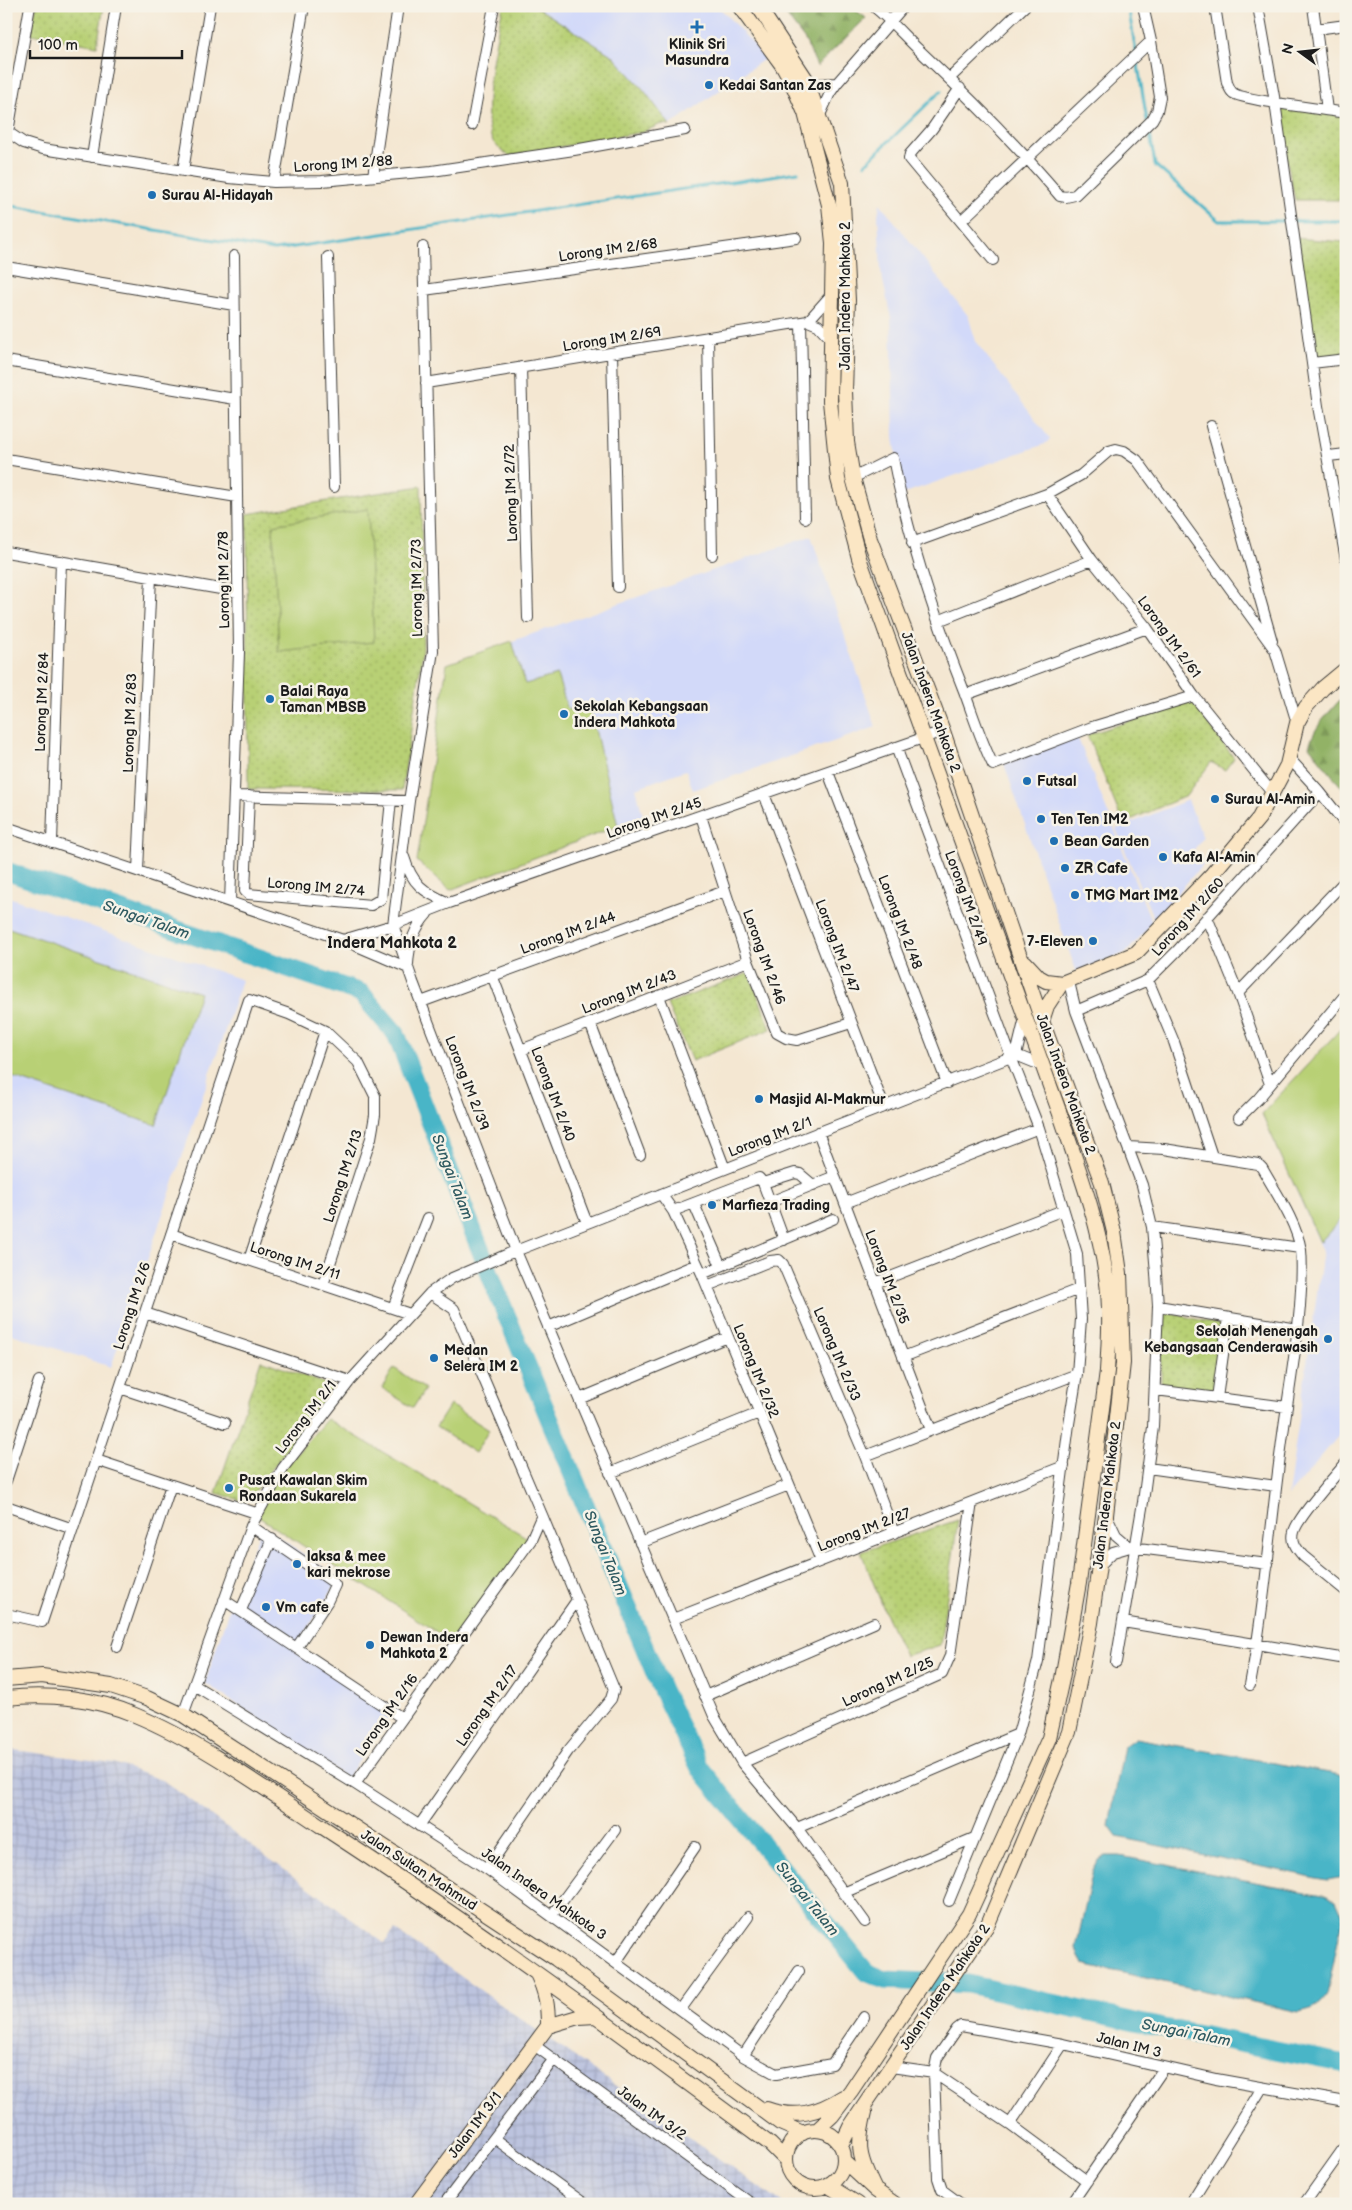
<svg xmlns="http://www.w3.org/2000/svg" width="1352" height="2210" font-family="'Balsamiq Sans',sans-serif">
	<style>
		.built { fill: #d2d9f9 }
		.industrial { fill: url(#industrial-grid) }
		.grass { fill: url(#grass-dots); stroke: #6a7648 }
		.forest { fill: url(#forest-firs); stroke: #576741 }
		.pitch { fill: #b8d074; stroke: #6a7648 }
		.water { fill: #4ab5c7; stroke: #336872 }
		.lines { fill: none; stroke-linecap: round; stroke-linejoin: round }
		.stream { stroke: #4ab5c7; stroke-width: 3 }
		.river { stroke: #4ab5c7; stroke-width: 19 }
		.street-casing { stroke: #3c3a37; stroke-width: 12 }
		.secondary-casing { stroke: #3c3a37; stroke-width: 16 }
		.street { stroke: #fff; stroke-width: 10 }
		.secondary { stroke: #fbe6c4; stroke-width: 14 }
		.poi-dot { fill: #1f6fb2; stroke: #f7f3e8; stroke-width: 2 }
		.labels { text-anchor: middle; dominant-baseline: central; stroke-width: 5; stroke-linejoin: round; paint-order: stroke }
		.poi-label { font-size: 14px; font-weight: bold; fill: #1c1c1c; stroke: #f7f3e8; text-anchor: start }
		.street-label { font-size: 14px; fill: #1c1c1c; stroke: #f7f3e8 }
		.water-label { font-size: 15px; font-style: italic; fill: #2e5960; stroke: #f7f3e8 }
		.quarter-label { font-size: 16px; font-weight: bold; fill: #1c1c1c; stroke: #f7f3e8 }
	</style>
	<defs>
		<pattern id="industrial-grid" width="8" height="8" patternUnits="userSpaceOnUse" patternTransform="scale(1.25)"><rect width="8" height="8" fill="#bcc3de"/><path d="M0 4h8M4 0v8" fill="none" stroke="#a1a7be"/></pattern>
		<pattern id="grass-dots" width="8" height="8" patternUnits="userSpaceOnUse" patternTransform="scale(1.25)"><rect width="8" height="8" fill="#b8d074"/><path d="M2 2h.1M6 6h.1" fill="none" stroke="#9eb264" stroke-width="1.8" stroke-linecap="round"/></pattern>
		<pattern id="forest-firs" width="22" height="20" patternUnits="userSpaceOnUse" patternTransform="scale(1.25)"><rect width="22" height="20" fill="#92b266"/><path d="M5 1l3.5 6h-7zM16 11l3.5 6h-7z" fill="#7d9858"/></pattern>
	</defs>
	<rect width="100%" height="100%" fill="#f7f3e8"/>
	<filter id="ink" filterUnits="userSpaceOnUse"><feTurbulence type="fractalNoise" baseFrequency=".02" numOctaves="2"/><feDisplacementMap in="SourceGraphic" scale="10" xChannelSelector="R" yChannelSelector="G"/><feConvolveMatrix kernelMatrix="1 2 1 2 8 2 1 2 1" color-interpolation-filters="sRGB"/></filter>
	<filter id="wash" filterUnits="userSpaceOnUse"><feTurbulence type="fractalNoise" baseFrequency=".0096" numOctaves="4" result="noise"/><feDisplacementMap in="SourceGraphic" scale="20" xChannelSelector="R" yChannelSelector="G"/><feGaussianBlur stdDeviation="1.12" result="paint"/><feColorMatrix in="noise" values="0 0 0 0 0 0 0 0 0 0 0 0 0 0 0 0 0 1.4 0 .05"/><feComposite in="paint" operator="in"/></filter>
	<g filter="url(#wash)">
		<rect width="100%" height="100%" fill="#f4e7d2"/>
		<path class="built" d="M535 6H718L766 58 670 125 643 89 613 56Z
			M880 203 969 317 975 341 1050 439 1045 444 902 494 894 437 891 318 881 271 878 215Z
			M811 536 876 727 693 790 686 770 636 788 643 817 450 890 417 861 447 664Z
			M1077 736 1152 923 1127 952 1077 974 1004 764Z
			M1188 800 1203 838 1192 852 1204 863 1154 920 1116 829Z
			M6 896 242 980 111 1367 6 1332Z
			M1346 1023V1427L1288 1496 1323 1251 1262 1114Z
			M262 1526 339 1578 294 1651 392 1714 347 1778 205 1683 227 1615Z"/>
		<path class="industrial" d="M6 1749 114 1763 164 1781 384 1943 395 1930 783 2204H6Z"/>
		<path class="grass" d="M36 6H104L97 46 31 34Z
			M503 6H535L613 56 643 89 670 125 661 124 643 132 509 156C502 150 494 146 491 137 481 107 496 39 503 6Z
			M1275 102 1346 113V162H1337L1341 200H1295Z
			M1293 238 1346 242V359L1312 363Z
			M421 486 423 649 402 790 248 789 247 514Z
			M1191 701 1234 758 1225 770 1211 762 1186 796 1123 823 1087 735Z
			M749 973 771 1029 692 1061 667 1004Z
			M1162 1311 1229 1327 1220 1395 1161 1387Z
			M261 1360 334 1387 247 1502 216 1493Z
			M958 1520 940 1645 905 1656 887 1617 861 1552Z"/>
		<path class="forest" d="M779 6H850L866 18 817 66 805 40Z
			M1346 693V793L1309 746C1315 724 1332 710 1346 693Z"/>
		<path class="pitch" d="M368 509 374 642 279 652 273 525Z
			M512 641 525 684 557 675 568 710 589 704 618 826 450 890 417 861 447 664Z
			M6 927 200 993 156 1125 6 1075Z
			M1346 1023V1214L1320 1242 1262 1114Z
			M394 1368 425 1389 413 1408 382 1388Z
			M450 1405 489 1430 475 1453 436 1427Z
			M327 1419 531 1540 455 1644 254 1514 283 1469Z"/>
		<path class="water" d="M1135 1738 1346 1776V1865L1344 1877 1327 1880 1117 1837 1109 1826 1124 1746Z
			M1105 1856H1120L1327 1896 1336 1900 1343 1916 1327 1995C1319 2008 1312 2009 1298 2012L1083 1964 1079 1957 1076 1948 1093 1870 1098 1861Z"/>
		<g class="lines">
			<path class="stream" d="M1128 6 1136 52
				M1137 59 1147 121
				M1149 128 1155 165 1219 221H1346
				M865 164 941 91
				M6 205 274 250 798 172"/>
			<path class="river" d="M6 871 361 993 396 1034 498 1295 662 1690 700 1768 866 1972 885 1980 968 1984 1144 2024 1346 2064"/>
		</g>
	</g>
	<g filter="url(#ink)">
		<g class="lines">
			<defs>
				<path id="street" d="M873 6C891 20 904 36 920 51 969 97 1016 144 1060 196L1066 197 1075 195 1152 120 1157 111 1160 97 1151 41 1143 6
					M1215 6 1227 83C1229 86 1230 91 1233 93 1241 100 1329 110 1346 113
					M1258 6 1275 102 1318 406 1346 560
					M1313 6 1327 110
					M1316 29 1346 25
					M950 78 1025 6
					M806 79 816 84 837 83
					M960 88 932 129 910 154 909 159 993 260
					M820 115 830 93 837 83 904 6
					M472 125 494 6
					M6 131 24 143 43 149 229 178 274 182 322 181 432 171 574 150 685 130
					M8 132 30 6
					M92 157 116 6
					M183 171 210 6
					M373 176 398 6
					M274 182 304 6
					M961 221 1151 41
					M423 247 433 651 409 801 393 925 413 982 516 1251 714 1716 742 1763 797 1828 865 1922
					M328 257 334 487
					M6 267 234 305
					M424 290 796 238
					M808 321 832 294
					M801 322 805 518
					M708 337 712 555
					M612 353 618 587
					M6 361 235 399
					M1312 363 1346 359
					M521 367 528 618
					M426 383 808 321 818 325 831 339
					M1211 426 1272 641
					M1329 456 1346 454
					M6 459 237 497
					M853 478 893 458C908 538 934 615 964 691 973 715 981 741 993 765L1092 727 1194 696
					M1047 494 1092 560 1147 628 1194 696 1273 794
					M912 543 1047 494 1081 475 1109 451 1116 449 1124 451 1137 460 1275 650 1297 723
					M6 552 238 592
					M938 621 1092 560
					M965 695 1147 628
					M896 747 1011 1057 1039 1128 1077 1254 1081 1319 1077 1374 1069 1424 1038 1661 1018 1734 949 1901
					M1289 758 1320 792 1346 825
					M828 772 947 1083
					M764 794 884 1107
					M234 796 409 801
					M249 796 245 891 248 894 371 905 381 899 391 800
					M701 816 748 961 777 1033 786 1038 797 1040 851 1023
					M6 827 343 940 408 968
					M52 843 61 561
					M404 857C412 884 423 892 449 903
					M138 871 151 577
					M230 902 239 652 234 256
					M1207 917 1238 993 1270 1084
					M343 940 393 925 449 903 943 731
					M408 964C409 945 414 928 427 914
					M492 975 587 1223
					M1148 980 1174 1042 1212 1156
					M1069 982 1076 1011 1142 1185 1152 1227 1156 1273 1158 1306 1153 1427 1143 1502 1116 1662
					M1238 993 1346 880
					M659 996 725 1169
					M421 1002 725 891
					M1076 1011 1148 980 1177 951 1320 792
					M590 1023 640 1155
					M521 1050 748 961
					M1016 1055 1025 1018
					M1239 1118 1258 1099 1346 994
					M818 1132 931 1430
					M1128 1147 1164 1149 1258 1164 1262 1168C1276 1193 1296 1221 1301 1250 1303 1269 1301 1287 1300 1306 1296 1354 1287 1401 1281 1449 1270 1528 1265 1607 1250 1685
					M763 1183 795 1173 800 1174 813 1185
					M661 1194 673 1211 702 1274 821 1561
					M770 1202 835 1176
					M845 1203 1039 1128
					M694 1204 721 1266
					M673 1211 759 1178 763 1183 784 1240
					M1152 1227 1300 1248
					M171 1234 410 1314
					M249 1260 325 1031
					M702 1274 833 1219
					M875 1283 1063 1210
					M707 1286 770 1261 779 1260 783 1264 865 1456 894 1533
					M430 1293 454 1309 542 1515
					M1158 1306 1298 1329
					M393 1308 428 1218
					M145 1313 350 1381
					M548 1327 697 1264
					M903 1357 1079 1289
					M120 1388 225 1423
					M1156 1390 1287 1407
					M1217 1398 1228 1318
					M579 1399 728 1337
					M865 1456 1077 1374
					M96 1460 256 1513
					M1346 1463C1335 1476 1297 1518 1294 1532 1291 1542 1297 1549 1303 1556L1346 1591
					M1148 1468 1276 1486
					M610 1473 759 1413
					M6 1481 39 1381
					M6 1506 73 1529
					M1107 1516 1116 1535 1130 1547 1268 1564
					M251 1526 333 1582 335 1585 327 1602 297 1647
					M640 1543 789 1485
					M1098 1567 1113 1552 1130 1547
					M224 1600 402 1718
					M241 1610 272 1539
					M6 1614 42 1622 249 1000 289 1014 325 1031 358 1062 375 1096V1115L371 1138 323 1285
					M673 1619 1064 1466
					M1123 1622 1346 1659
					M117 1647 171 1485
					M194 1685 355 1784 487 1869 743 2056 776 2074 832 2064 864 2017
					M705 1696 874 1623
					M183 1715 251 1526 283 1468 350 1381 430 1293 452 1278 508 1254 1016 1055 1043 1066
					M742 1763 942 1674 950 1656 972 1502
					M355 1784 531 1540 542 1515 614 1689 611 1699 568 1751 487 1869
					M419 1826 577 1600
					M797 1828 1018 1734
					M843 1893 974 1838
					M552 1915 615 1830
					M616 1962 695 1847
					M681 2009 748 1917
					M534 2045 752 2204
					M743 2056 799 1971
					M891 2067 934 2073 1010 2124 1087 2181
					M1010 2124 1063 2044
					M494 2138 585 2204
					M444 2204 554 2059
					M961 2204 942 2190 938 2178 934 2073 937 2058 957 2029 961 2026 1063 2044 1216 2079 1346 2102
					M1071 2204 1164 2068
					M1190 2204 1262 2088
					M1304 2204 1346 2145"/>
				<path id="secondary" d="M739 6 782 65 792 83 805 113 829 205 833 243 830 401 838 479 859 558 1059 1111C1077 1165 1098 1219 1106 1276 1111 1306 1109 1340 1107 1371L1079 1583 1062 1679 1049 1738 969 1914 851 2091 832 2116 817 2130
					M758 6 806 79 842 183 848 300 845 391 847 442 853 478 870 539 943 731 1042 1021 1102 1183 1114 1232 1120 1273 1123 1363 1106 1515 1091 1623 1069 1732 988 1924 868 2100 850 2127 841 2146
					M1025 962 1039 977 1046 981 1062 983 1136 953 1212 874 1259 818 1287 765 1297 723 1306 707 1323 688 1346 669
					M1042 1021 1047 1006 1062 983
					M6 1679 42 1676 111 1686 147 1698 183 1715 556 1959 780 2123 803 2133
					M6 1698C49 1693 95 1698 135 1715 200 1742 265 1789 324 1828 477 1927 623 2035 770 2144L786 2160
					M537 1974C546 1992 548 2006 548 2026
					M767 2109C795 2119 818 2113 843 2097
					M865 2112C856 2147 859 2158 875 2190
					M786 2159a29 29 0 1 1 58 0a29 29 0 1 1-58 0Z
					M844 2161 875 2190 895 2204
					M827 2185 858 2204
					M416 2204 548 2026 578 2017 596 2016"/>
			</defs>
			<use href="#street" class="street-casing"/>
			<use href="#secondary" class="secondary-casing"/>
			<use href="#street" class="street"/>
			<use href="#secondary" class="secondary"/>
		</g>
	</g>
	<g class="poi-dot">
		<path d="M694.5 19.5h5v5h5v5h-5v5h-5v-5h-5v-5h5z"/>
		<circle cx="709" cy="85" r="5"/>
		<circle cx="152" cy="195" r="5"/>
		<circle cx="270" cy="699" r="5"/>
		<circle cx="564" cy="714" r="5"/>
		<circle cx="1027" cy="781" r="5"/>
		<circle cx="1215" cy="799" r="5"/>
		<circle cx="1041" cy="819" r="5"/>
		<circle cx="1054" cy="841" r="5"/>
		<circle cx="1163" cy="857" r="5"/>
		<circle cx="1065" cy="868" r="5"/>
		<circle cx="1075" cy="895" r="5"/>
		<circle cx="1093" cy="941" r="5"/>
		<circle cx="759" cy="1099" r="5"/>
		<circle cx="712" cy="1205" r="5"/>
		<circle cx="1328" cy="1339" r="5"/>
		<circle cx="434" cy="1358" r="5"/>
		<circle cx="229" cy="1488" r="5"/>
		<circle cx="297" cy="1564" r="5"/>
		<circle cx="266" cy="1607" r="5"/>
		<circle cx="370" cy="1645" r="5"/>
	</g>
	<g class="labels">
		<g class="poi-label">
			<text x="697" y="44" text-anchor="middle">Klinik Sri<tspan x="697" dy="16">Masundra</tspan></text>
			<text x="719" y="85">Kedai Santan Zas</text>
			<text x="162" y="195">Surau Al-Hidayah</text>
			<text x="280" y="691">Balai Raya<tspan x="280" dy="16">Taman MBSB</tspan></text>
			<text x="574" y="706">Sekolah Kebangsaan<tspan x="574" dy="16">Indera Mahkota</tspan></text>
			<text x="1037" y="781">Futsal</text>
			<text x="1225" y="799">Surau Al-Amin</text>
			<text x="1051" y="819">Ten Ten IM2</text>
			<text x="1064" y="841">Bean Garden</text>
			<text x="1173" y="857">Kafa Al-Amin</text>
			<text x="1075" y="868">ZR Cafe</text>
			<text x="1085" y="895">TMG Mart IM2</text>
			<text x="1083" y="941" text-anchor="end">7-Eleven</text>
			<text x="769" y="1099">Masjid Al-Makmur</text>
			<text x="722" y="1205">Marfieza Trading</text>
			<text x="1318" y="1331" text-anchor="end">Sekolah Menengah<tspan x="1318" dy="16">Kebangsaan Cenderawasih</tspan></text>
			<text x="444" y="1350">Medan<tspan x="444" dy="16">Selera IM 2</tspan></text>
			<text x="239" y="1480">Pusat Kawalan Skim<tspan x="239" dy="16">Rondaan Sukarela</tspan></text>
			<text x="307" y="1556">laksa &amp; mee<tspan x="307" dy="16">kari mekrose</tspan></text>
			<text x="276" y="1607">Vm cafe</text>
			<text x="380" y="1637">Dewan Indera<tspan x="380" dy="16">Mahkota 2</tspan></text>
		</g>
		<g class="street-label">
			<text transform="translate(343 164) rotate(-4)">Lorong IM 2/88</text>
			<text transform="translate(608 250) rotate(-8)">Lorong IM 2/68</text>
			<text transform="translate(845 296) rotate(-90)">Jalan Indera Mahkota 2</text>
			<text transform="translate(612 339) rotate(-9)">Lorong IM 2/69</text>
			<text transform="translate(511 493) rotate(-92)">Lorong IM 2/72</text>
			<text transform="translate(224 580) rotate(-91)">Lorong IM 2/78</text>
			<text transform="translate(417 588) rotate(-91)">Lorong IM 2/73</text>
			<text transform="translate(1169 637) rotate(54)">Lorong IM 2/61</text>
			<text transform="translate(42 702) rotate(-88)">Lorong IM 2/84</text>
			<text transform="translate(931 702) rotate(70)">Jalan Indera Mahkota 2</text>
			<text transform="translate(130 723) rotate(-88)">Lorong IM 2/83</text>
			<text transform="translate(654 818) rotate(-19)">Lorong IM 2/45</text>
			<text transform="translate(316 887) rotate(5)">Lorong IM 2/74</text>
			<text transform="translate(966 898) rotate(70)">Lorong IM 2/49</text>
			<text transform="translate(1188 917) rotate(-48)">Lorong IM 2/60</text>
			<text transform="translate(900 922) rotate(69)">Lorong IM 2/48</text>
			<text transform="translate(568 933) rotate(-20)">Lorong IM 2/44</text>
			<text transform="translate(837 946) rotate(69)">Lorong IM 2/47</text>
			<text transform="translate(764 957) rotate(70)">Lorong IM 2/46</text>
			<text transform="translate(629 992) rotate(-21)">Lorong IM 2/43</text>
			<text transform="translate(467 1083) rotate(69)">Lorong IM 2/39</text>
			<text transform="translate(1066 1084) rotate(70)">Jalan Indera Mahkota 2</text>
			<text transform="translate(553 1094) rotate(69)">Lorong IM 2/40</text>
			<text transform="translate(770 1137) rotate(-21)">Lorong IM 2/1</text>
			<text transform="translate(343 1176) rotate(-72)">Lorong IM 2/13</text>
			<text transform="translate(295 1261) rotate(18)">Lorong IM 2/11</text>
			<text transform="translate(887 1277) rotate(69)">Lorong IM 2/35</text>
			<text transform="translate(132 1306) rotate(-72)">Lorong IM 2/6</text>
			<text transform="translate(837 1354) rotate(67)">Lorong IM 2/33</text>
			<text transform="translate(756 1371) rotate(68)">Lorong IM 2/32</text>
			<text transform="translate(306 1417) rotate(-52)">Lorong IM 2/1</text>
			<text transform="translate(1107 1495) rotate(-83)">Jalan Indera Mahkota 2</text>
			<text transform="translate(864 1530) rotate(-21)">Lorong IM 2/27</text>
			<text transform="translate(888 1682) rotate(-25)">Lorong IM 2/25</text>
			<text transform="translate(487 1706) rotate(-55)">Lorong IM 2/17</text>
			<text transform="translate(387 1715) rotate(-55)">Lorong IM 2/16</text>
			<text transform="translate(419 1870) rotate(33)">Jalan Sultan Mahmud</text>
			<text transform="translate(544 1894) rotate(35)">Jalan Indera Mahkota 3</text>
			<text transform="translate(945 1987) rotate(-56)">Jalan Indera Mahkota 2</text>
			<text transform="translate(1129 2045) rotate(14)">Jalan IM 3</text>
			<text transform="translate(652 2113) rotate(36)">Jalan IM 3/2</text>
			<text transform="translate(475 2125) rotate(-53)">Jalan IM 3/1</text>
		</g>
		<g class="water-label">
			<text transform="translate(146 920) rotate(19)">Sungai Talam</text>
			<text transform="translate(452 1177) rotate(69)">Sungai Talam</text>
			<text transform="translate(605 1553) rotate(68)">Sungai Talam</text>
			<text transform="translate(807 1899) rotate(51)">Sungai Talam</text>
			<text transform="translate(1186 2033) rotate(11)">Sungai Talam</text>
		</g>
		<g class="quarter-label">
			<text x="392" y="943">Indera Mahkota 2</text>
		</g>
	</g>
	<rect width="1352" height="2210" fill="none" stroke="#f7f3e8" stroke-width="25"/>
	<g transform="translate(1300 52) rotate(285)" stroke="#f7f3e8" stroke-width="4" paint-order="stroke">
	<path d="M0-4L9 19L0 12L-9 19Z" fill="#1c1c1c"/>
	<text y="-8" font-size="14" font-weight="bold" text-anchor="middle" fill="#1c1c1c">N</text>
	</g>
	<path d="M30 50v8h152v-8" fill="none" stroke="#1c1c1c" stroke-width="2.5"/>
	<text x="38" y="50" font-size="15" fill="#1c1c1c" stroke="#f7f3e8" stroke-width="4" paint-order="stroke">100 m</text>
</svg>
